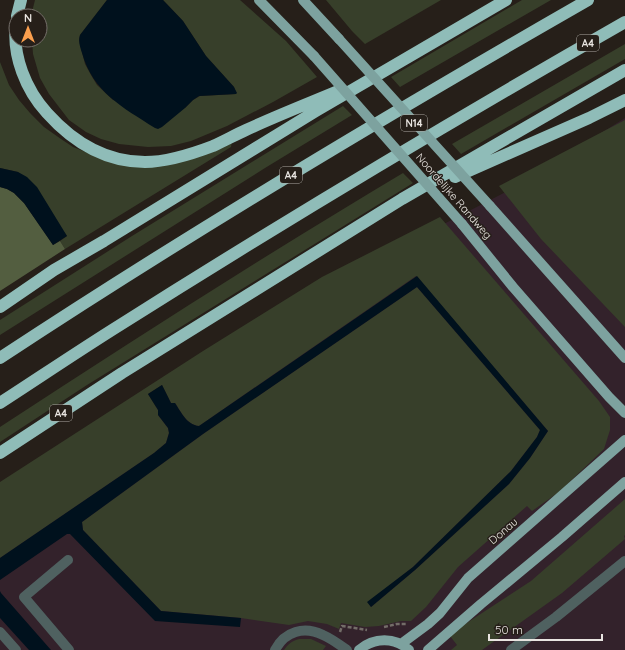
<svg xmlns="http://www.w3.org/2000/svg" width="625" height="650" font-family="Quicksand,sans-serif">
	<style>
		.industrial { fill: #33222b }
		.green { fill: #373f2a }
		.forest { fill: #535e40 }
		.water { fill: #00111d }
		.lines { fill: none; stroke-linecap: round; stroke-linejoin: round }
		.path { stroke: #736d68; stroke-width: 2.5; stroke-dasharray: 4 2; stroke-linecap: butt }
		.minor { stroke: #4f6160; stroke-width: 10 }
		.major { stroke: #7da29f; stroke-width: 10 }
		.highway { stroke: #8fbcb8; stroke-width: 12 }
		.major-bridge { stroke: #7da29f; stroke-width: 10 }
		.labels { text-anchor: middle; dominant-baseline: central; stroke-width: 3; stroke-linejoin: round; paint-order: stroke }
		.shield { fill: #261f19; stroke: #aeaaa5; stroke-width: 1 }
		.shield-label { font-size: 10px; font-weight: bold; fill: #e9e5e1 }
		.street-label { font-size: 11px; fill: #e9e5e1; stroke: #261f19 }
	</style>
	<rect width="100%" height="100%" fill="#261f19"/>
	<path class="industrial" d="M625 118V650H0V506L440 226 517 186Z"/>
	<path class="green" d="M35 0H107L80 35 79 40 85 64 91 75 97 85 113 100 185 108 193 100 200 96 236 94 234 87 206 56 183 21 163 0H240L286 41 317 77 273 102 227 126 191 141 171 146 148 147 119 144 101 139 86 132 69 120 49 94 40 78 33 54 32 40H40V16H31Z
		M326 0H441L365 44 352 31Z
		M522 0H551L400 87 391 77Z
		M625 44V59L461 154 452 144Z
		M0 62 9 85 19 100 30 113 44 127 61 139 73 147 86 152 134 164 232 141 231 147 65 249 60 241 67 236 18 172 0 168Z
		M343 106 352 115 265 168 0 335V320L132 236Z
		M625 120V327L541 239 499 186Z
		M403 173 413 183 87 385 0 442V427C133 340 267 254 403 173Z
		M440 217 599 401 610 417V430L604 449 559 492 532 511 527 506 458 567 426 607 411 621H401L379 626 365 627 341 623 339 629 327 624 308 621 289 625 241 618 161 611 83 530 82 522 203 434 417 287 540 430 537 437 511 471 413 567 368 602 371 607 415 570 509 484 530 458 548 431 416 276 199 426C187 425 181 412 175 403H171L162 385 148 394 158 410V415L168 428 169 433 166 443 154 453 0 558V482L203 351 322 277Z
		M625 499V535L624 536 625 539 562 593 482 650H451L457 645 450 636 456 630 531 581Z
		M299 639H311L326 646 323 650H284C288 644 292 641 299 639Z"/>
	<path class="forest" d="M0 187 7 189 14 193 24 203 53 245 60 241 65 249 0 291Z"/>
	<path class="water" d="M107 0H163L183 21 206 56 234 87 237 93 236 94 199 96 193 100 185 108 162 127 158 129 155 128C122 107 93 92 82 53 80 47 78 41 80 35Z
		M0 168 18 172 27 177 37 187 67 236 53 245 24 203 14 193 7 189 0 187Z
		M417 276 548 431 530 458 509 484 415 570 371 607 367 602 413 567 511 471 537 437 540 430 417 287 203 434 82 522 83 530 161 611 241 618 240 627 155 621 70 534H67L0 580V558L154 453 166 443 169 433 168 428 158 415V410L148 394 162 385 171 403H175C181 412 187 425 199 426Z
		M0 591 1 593 51 650H29L0 618Z"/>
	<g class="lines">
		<path class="path" d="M384 627 397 624H406
			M340 632 342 626 367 630"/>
		<path class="minor" d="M68 560 24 597 69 650
			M0 632 16 650
			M275 650C285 631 304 626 323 635 332 639 340 645 347 650
			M511 650 556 617 625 561"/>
		<path class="major" d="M259 0 314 56
			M303 0 339 39
			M490 206 625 358
			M462 224 513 287 609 397 625 413
			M401 644 428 624 440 613 468 578 625 440
			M359 650C374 637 395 637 409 650
			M428 650 481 604 562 537 625 482"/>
		<path class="highway" d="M17 16 21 0
			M16 24C12 56 26 90 47 113 73 142 105 162 145 162 168 162 192 154 213 146 224 141 235 135 246 130 276 116 307 104 338 91
			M455 177 589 118 625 100
			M0 307 54 270 104 241 316 111 506 0
			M0 358C191 232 389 114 588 0
			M0 403C40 377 80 350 120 325 286 220 455 119 625 22
			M0 453 122 373 402 199 625 70"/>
		<path class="major-bridge" d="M339 39 490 206
			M314 56 462 224"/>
	</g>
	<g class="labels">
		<g class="shield">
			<rect x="577" y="35" width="22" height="16" rx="3"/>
			<rect x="401" y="115" width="26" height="16" rx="3"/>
			<rect x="280" y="167" width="22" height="16" rx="3"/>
			<rect x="50" y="405" width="22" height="16" rx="3"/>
		</g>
		<g class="shield-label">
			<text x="588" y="43">A4</text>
			<text x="414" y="123">N14</text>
			<text x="291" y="175">A4</text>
			<text x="61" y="413">A4</text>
		</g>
		<g class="street-label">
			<text transform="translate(454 196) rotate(49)">Noordelijke Randweg</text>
			<text transform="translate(503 531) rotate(-41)">Donau</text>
		</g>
	</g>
	<g transform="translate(28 28)"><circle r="19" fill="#261f19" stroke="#746e69"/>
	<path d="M0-3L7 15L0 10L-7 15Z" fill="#fa9f4e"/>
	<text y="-6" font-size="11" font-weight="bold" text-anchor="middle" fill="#e9e5e1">N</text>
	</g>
	<path d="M489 634v6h113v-6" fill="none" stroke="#e9e5e1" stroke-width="2"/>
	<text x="495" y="634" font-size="12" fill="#e9e5e1" stroke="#261f19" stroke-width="3" paint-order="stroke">50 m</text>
</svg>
